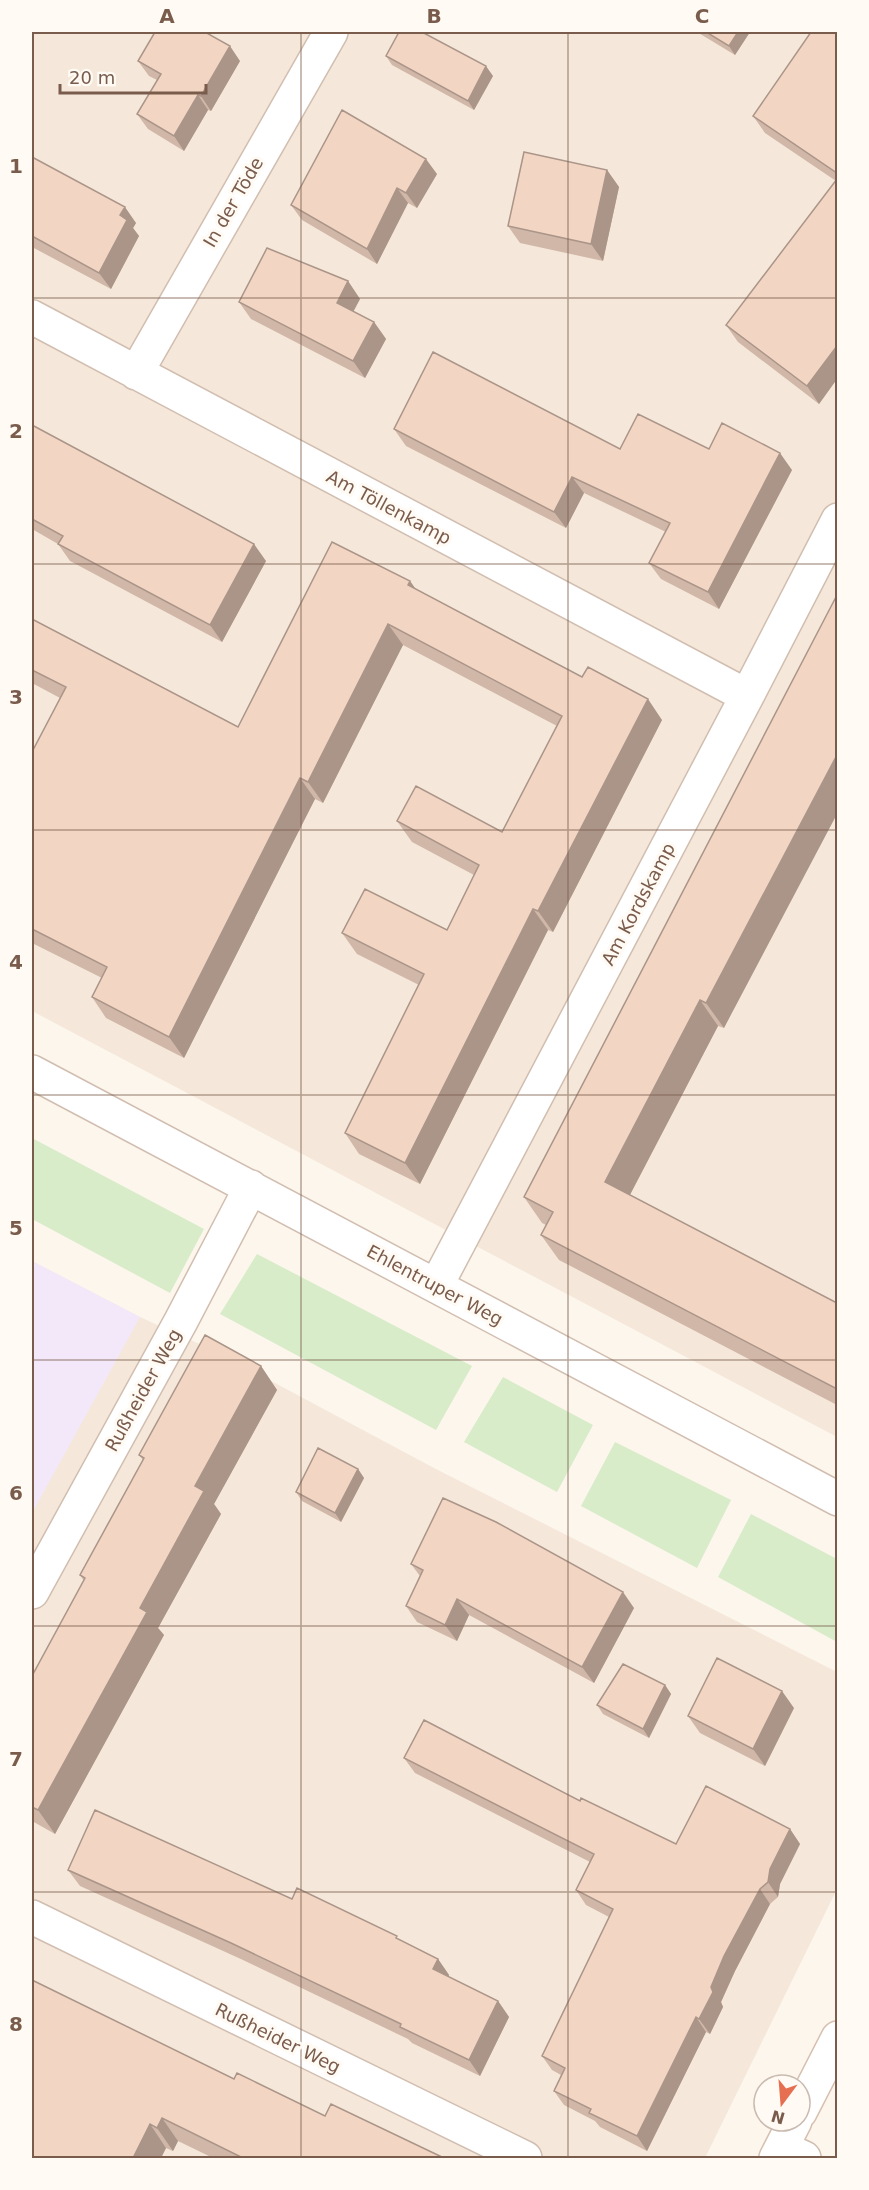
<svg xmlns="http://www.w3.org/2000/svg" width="869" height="2190" font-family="'DejaVu Sans',sans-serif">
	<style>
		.residential { fill: #f5e8da }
		.education { fill: #f3e8fa }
		.green { fill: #d8ecc9 }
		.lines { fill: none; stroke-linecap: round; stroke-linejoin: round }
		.street-casing { stroke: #d1beb0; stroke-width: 36 }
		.secondary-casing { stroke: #d6c0b0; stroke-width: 36 }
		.street { stroke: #fff; stroke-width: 33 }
		.secondary { stroke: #fff; stroke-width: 33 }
		.wall { fill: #d1b7a8 }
		.shaded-wall { fill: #aa9588 }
		.building { fill: #f3d5c3; stroke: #aa9588; stroke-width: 1.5 }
		.grid { fill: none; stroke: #7a5c4d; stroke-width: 1.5; stroke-opacity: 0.55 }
		.labels { text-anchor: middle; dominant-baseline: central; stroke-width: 6; stroke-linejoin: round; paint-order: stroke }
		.street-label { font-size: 18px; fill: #7a5c4d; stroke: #fffaf3 }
		.neatline { fill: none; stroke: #7a5c4d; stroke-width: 2 }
		.grid-label { font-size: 20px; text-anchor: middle; font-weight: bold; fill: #7a5c4d }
	</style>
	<rect width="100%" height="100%" fill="#fdf6ec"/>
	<path class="residential" d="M32 32H837V1437L32 1011Z
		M32 1261 140 1317 217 1352 434 1468 837 1672V1889L705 2158H32Z"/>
	<path class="education" d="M32 1261 140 1317 32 1513Z"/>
	<path class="green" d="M32 1138 204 1229 170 1293 32 1219Z
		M257 1254 472 1366 436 1430 220 1314Z
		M503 1377 593 1425 557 1492 464 1442Z
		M615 1442 731 1500 697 1568 581 1506Z
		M751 1514 837 1559V1642L718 1577Z"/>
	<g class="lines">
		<defs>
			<path id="street" d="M32 317 747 696
				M136 373 331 32
				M32 1072 838 1499
				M436 1286 747 696 838 520
				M32 1592 181 1321 251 1187
				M32 1917 525 2158
				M782 2148 804 2158"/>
			<path id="secondary" d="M800 2112 838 2038
				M776 2158 795 2121"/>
		</defs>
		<use href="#street" class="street-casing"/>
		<use href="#secondary" class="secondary-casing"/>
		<use href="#street" class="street"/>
		<use href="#secondary" class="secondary"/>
	</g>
	<path class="wall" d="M697 32H750L735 55Z
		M837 34V379L819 404 738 342 726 325 836 181 765 133 753 116Z
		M386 56 493 76 474 110 392 65Z
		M138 61H240L211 111 208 110 184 151 148 129 137 114 157 80 149 76Z
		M32 157 136 223 133 228 139 236 111 289 32 247Z
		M607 170 619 187 603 261 520 243 508 226Z
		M437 174 417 208 408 203 377 264 302 220 291 205Z
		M348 281 360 299 353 311 374 322 386 339 365 378 251 319 239 302Z
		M32 425 266 561 222 642 70 561 58 544 32 529Z
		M394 429 620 449H709L792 470 719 609 661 579 649 563 666 532 584 493 566 528 406 446Z
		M410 581 415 589 662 720 553 932 548 930 420 1184 359 1154 345 1133 419 985 357 954 342 933 447 930 474 875 412 842 397 821 502 832 557 726 403 645 323 803 315 799 184 1058 106 1018 92 997 102 978 32 943V752L60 698 32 683V619L238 727Z
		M837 595 724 1028 718 1026 630 1195 837 1303V1405L559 1260 541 1235 546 1225 542 1223 524 1197Z
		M261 1366 277 1390 214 1504 221 1514 158 1628 164 1635 55 1834 32 1821V1676L84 1581 80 1575 143 1460 139 1455Z
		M358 1469 364 1478 341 1522 302 1501 296 1492Z
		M411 1564 634 1608 594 1683 469 1615 457 1641 417 1622 406 1606 420 1576Z
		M665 1685 671 1694 649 1738 603 1714 597 1705Z
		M794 1708 765 1766 700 1733 688 1716Z
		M404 1758 580 1801 676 1844 790 1829 800 1844 780 1884 778 1897 770 1904 735 1971 721 2002 723 2007 710 2034 706 2032 647 2151 600 2127 595 2121 564 2105 554 2091 561 2075 552 2070 542 2056 609 1917 586 1905 576 1890 590 1862 415 1773Z
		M68 1870 292 1899 438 1959 449 1975V1977L498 2001 509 2017 480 2076 412 2043 408 2039 243 1960 80 1886Z
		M234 2079 325 2116 444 2158H213L178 2141 173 2151 166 2148 161 2158H32Z"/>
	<path class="shaded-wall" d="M738 32H750L735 55 729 46Z
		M230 46 240 61 211 111 201 96Z
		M486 66 493 76 474 110 468 101Z
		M198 95 208 110 184 151 174 136Z
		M426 159 437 174 417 208 406 193Z
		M607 170 619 187 603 261 591 244Z
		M397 188 408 203 377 264 367 249Z
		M125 207 136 223 133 228 139 236 111 289 99 273 120 215Z
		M348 281 360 299 349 320 337 303Z
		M374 322 386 339 365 378 353 361Z
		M837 346V379L819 404 807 386Z
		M780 453 792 470 719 609 708 592Z
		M572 477 584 493 566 528 554 512Z
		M254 544 266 561 222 642 210 625Z
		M410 581 425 602 408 585Z
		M388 624 403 645 323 803 308 782Z
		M648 699 662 720 553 932 538 911Z
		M837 755V814L724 1028 706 1003Z
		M300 778 315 799 184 1058 169 1037Z
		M533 909 548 930 420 1184 405 1163Z
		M700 1000 718 1026 623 1208 605 1182Z
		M261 1366 277 1390 214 1504 221 1514 158 1628 164 1635 55 1834 38 1810 195 1486Z
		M358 1469 364 1478 341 1522 335 1513Z
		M623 1592 634 1608 594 1683 582 1667Z
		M457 1599 469 1615 457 1641 445 1625Z
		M665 1685 671 1694 649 1738 643 1729Z
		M782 1691 794 1708 765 1766 753 1749Z
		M790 1829 800 1844 780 1884 778 1897 768 1882 770 1869Z
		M760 1889 770 1904 735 1971 721 2002 723 2007 710 2034 699 2019 711 1987 724 1956Z
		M438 1959 449 1975 444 1985 433 1969Z
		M498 2001 509 2017 480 2076 469 2060Z
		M696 2017 706 2032 647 2151 637 2136Z
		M162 2118 178 2141 173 2151 157 2128Z
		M150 2124 166 2148 161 2158H133Z"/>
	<path class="building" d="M155 32H205L230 46 201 96 198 95 174 136 137 114 161 74 138 61Z
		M399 32H422L486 66 468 101 386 56Z
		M706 32H738L729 46Z
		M811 32H833L837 34V173L753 116Z
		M342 110 426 159 406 193 397 188 367 249 291 205Z
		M524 152 607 170 591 244 508 226Z
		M32 157 125 207 120 215 127 220 99 273 32 236Z
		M837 179V346L807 386 726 325Z
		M267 248 348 281 337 303 374 322 353 361 239 302Z
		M433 352 620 449 638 414 709 449 722 423 780 453 708 592 649 563 670 523 572 477 554 512 394 429Z
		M32 425 254 544 210 625 58 544 63 536 32 519Z
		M332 542 410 581 408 585 582 677 588 667 648 699 538 911 533 909 405 1163 345 1133 424 974 342 933 365 889 447 930 479 865 397 821 416 786 502 832 562 716 388 624 308 782 300 778 169 1037 92 997 107 967 32 929V752L66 687 32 670V619L238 727Z
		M837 595V755L706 1003 700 1000 605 1182 837 1303V1389L541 1235 553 1212 524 1197Z
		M205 1335 261 1366 195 1486 204 1491 140 1608 147 1612 38 1810 32 1807V1676L85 1578 80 1575 144 1458 139 1455Z
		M318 1448 358 1469 335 1513 296 1492Z
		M443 1498 496 1522 623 1592 582 1667 457 1599 445 1625 406 1606 423 1570 411 1564Z
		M717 1658 782 1691 753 1749 688 1716Z
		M623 1664 665 1685 643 1729 597 1705Z
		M424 1720 580 1801 581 1798 676 1844 706 1786 790 1829 770 1869 768 1882 760 1889 724 1956 711 1987 713 1992 699 2019 696 2017 637 2136 589 2113 591 2109 554 2091 565 2068 542 2056 613 1909 576 1890 594 1854 404 1758Z
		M95 1810 292 1899 297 1888 397 1936 396 1938 438 1959 433 1969 498 2001 469 2060 400 2027 401 2024 231 1943 68 1870Z
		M32 1980 234 2079 237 2073 325 2116 331 2104 444 2158H243L162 2118 157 2128 150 2124 133 2158H32Z"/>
	<path class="grid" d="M301 32V2158M568 32V2158M32 298H838M32 564H838M32 830H838M32 1095H838M32 1360H838M32 1626H838M32 1892H838"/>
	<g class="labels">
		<g class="street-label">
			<text transform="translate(233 202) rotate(-60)">In der Töde</text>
			<text transform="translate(389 507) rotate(28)">Am Töllenkamp</text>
			<text transform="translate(638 904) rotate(-62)">Am Kordskamp</text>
			<text transform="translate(435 1285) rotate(28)">Ehlentruper Weg</text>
			<text transform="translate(143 1390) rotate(-61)">Rußheider Weg</text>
			<text transform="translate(278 2038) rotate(26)">Rußheider Weg</text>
		</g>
	</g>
	<rect width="869" height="2190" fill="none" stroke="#fffaf3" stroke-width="66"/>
	<g transform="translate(782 2103) rotate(196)"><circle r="28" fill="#fffaf3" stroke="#cabbb1" stroke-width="1.5"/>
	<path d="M0-4.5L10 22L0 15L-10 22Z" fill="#e76f51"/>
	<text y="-9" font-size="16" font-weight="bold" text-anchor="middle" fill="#7a5c4d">N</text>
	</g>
	<path d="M60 84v9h146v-9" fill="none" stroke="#7a5c4d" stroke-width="3"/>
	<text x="69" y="84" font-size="18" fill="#7a5c4d" stroke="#fffaf3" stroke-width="4.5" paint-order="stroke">20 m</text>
	<rect x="33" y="33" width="803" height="2124" class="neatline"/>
	<g class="grid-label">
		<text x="167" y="23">A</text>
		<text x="434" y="23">B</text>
		<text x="702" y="23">C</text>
		<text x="16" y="173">1</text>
		<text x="16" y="438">2</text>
		<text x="16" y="704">3</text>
		<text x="16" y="969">4</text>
		<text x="16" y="1235">5</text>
		<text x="16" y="1500">6</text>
		<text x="16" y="1766">7</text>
		<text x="16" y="2031">8</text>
	</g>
</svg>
